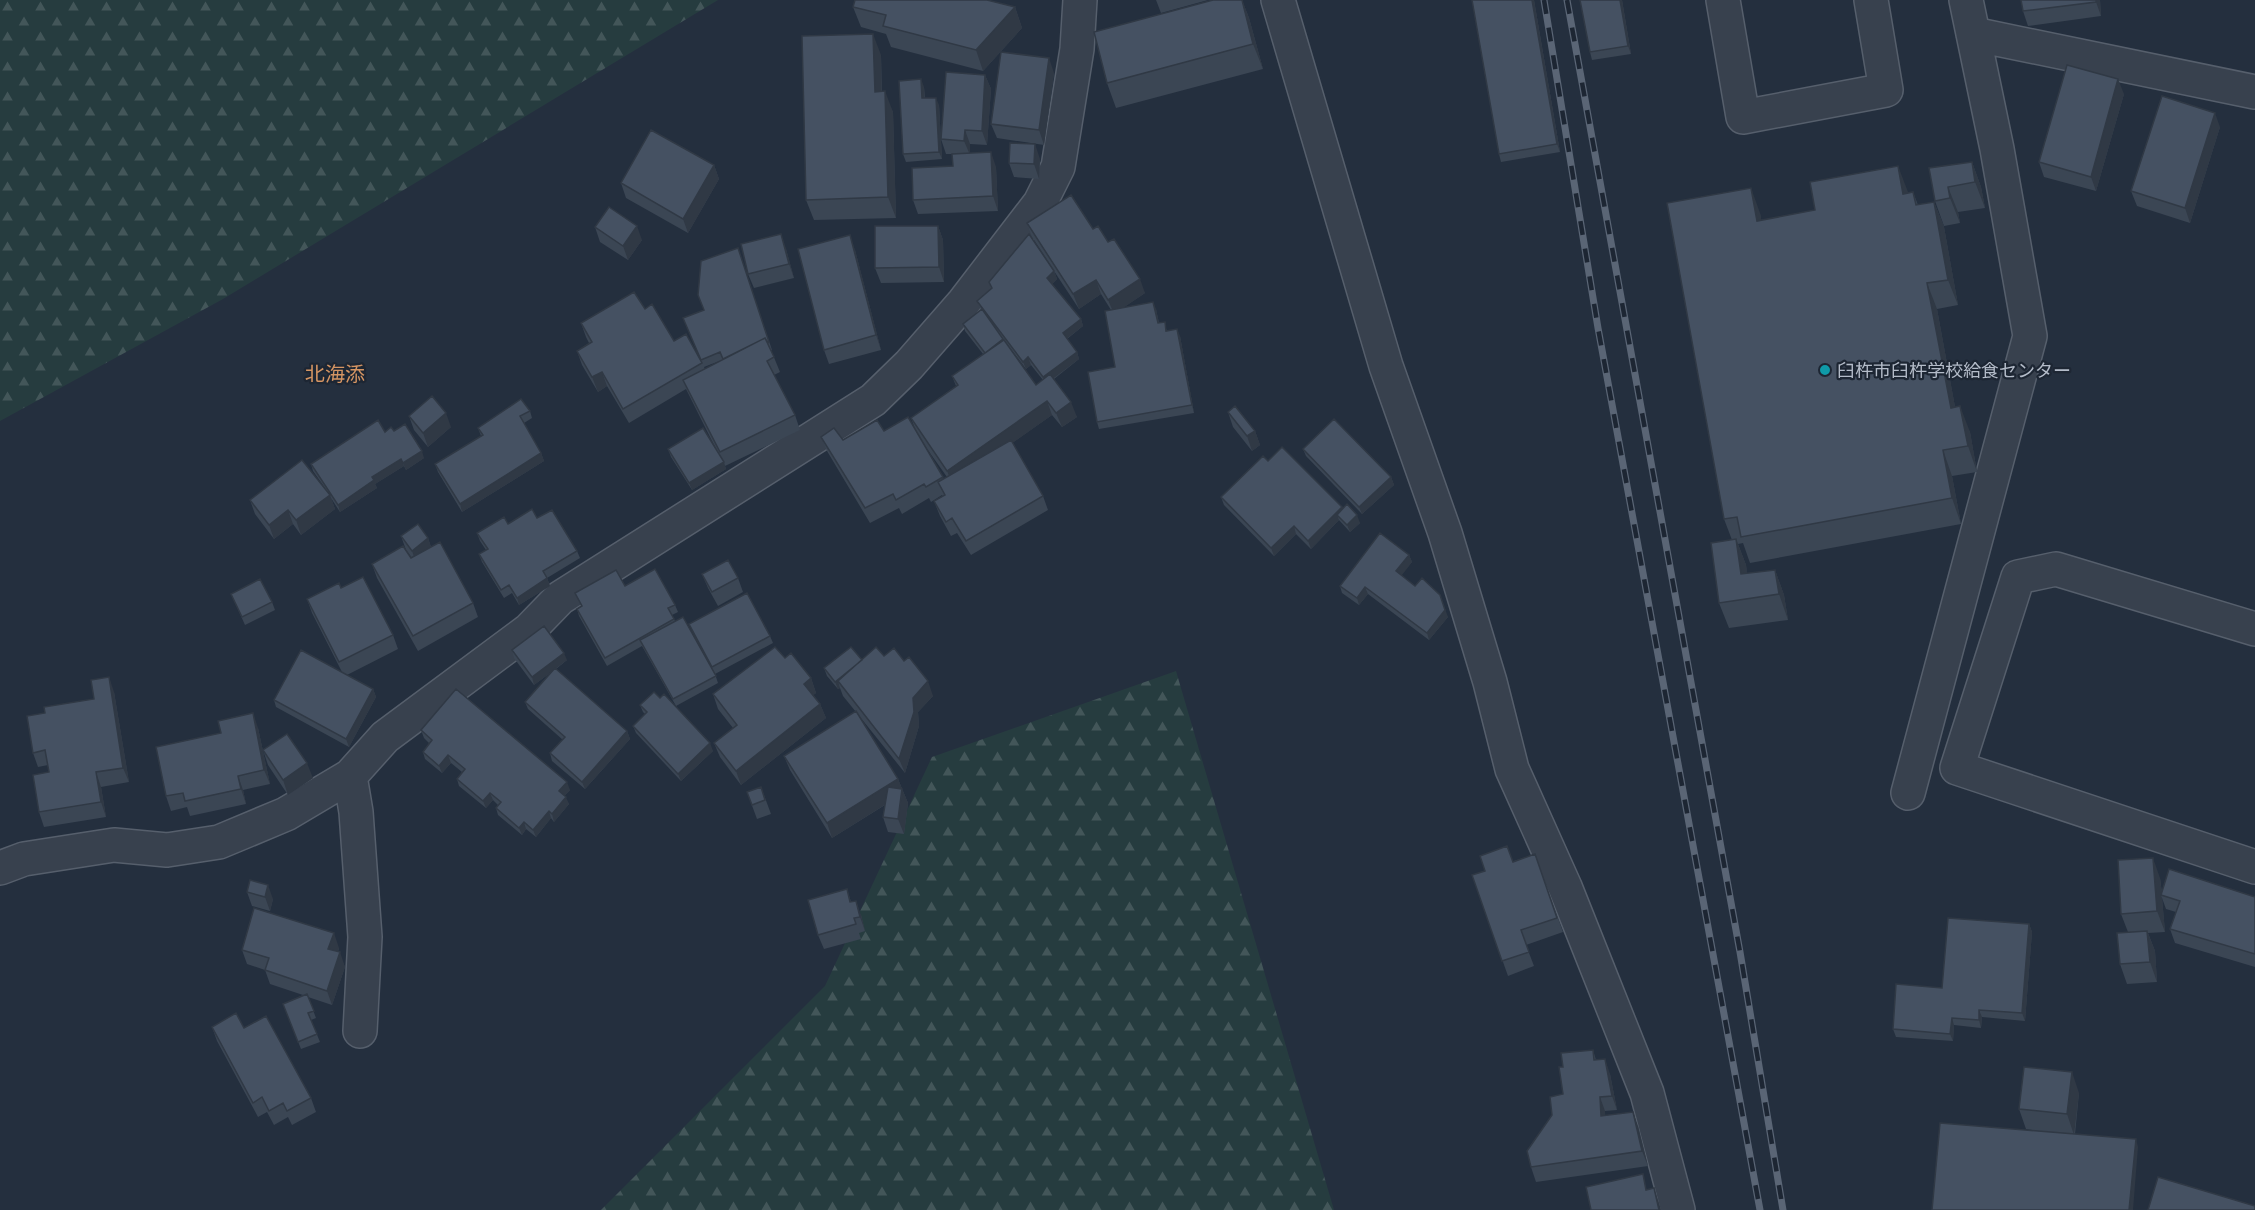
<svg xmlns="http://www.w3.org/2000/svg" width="2255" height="1210" font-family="Ubuntu,'Noto Sans JP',sans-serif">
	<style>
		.forest { fill: url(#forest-firs) }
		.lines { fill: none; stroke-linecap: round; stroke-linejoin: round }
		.minor-casing { stroke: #565f6c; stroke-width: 36 }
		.minor { stroke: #38414e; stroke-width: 33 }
		.rail-casing { stroke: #5a6575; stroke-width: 7 }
		.rail { stroke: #1d2633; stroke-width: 4.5; stroke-dasharray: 14; stroke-linecap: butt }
		.wall { fill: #3b4654; fill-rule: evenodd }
		.shaded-wall { fill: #303945 }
		.building { fill: #455162; stroke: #303945; stroke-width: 1.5 }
		.culture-dot { fill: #0f9aa8; stroke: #1d2633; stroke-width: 2 }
		.labels { text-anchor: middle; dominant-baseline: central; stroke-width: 4.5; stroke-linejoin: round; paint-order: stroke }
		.poi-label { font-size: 18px; fill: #b4bcc9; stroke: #1d2633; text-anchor: start }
		.neighbourhood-label { font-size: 20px; fill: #d59563; stroke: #1d2633 }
	</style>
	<defs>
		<pattern id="forest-firs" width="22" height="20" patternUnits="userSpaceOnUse" patternTransform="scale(1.5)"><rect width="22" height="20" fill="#263c3f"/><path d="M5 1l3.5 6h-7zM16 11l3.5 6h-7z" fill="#435659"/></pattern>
	</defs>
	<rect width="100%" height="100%" fill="#242f3e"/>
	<path class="forest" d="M0 0H718L223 299 0 421Z
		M1176 671 1334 1210H601L825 986 932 757Z"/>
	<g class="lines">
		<defs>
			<path id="minor" d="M1278 0 1386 366 1445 533 1490 682 1512 769 1565 887 1647 1093 1678 1210
				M1723 0 1743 117 1886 90 1871 0
				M1973 34 2255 92
				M2255 629 2056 569 2018 577 1957 768 2255 867
				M350 776 356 812 365 937 360 1031
				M1908 793 2030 336 1997 149 1966 0
				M0 868 24 859 114 845 167 850 219 842 286 814 350 776 385 737 529 630 560 598 873 400 909 365 964 302 1040 203 1058 167 1077 49 1080 0"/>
		</defs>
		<use href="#minor" class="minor-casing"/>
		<use href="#minor" class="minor"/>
		<defs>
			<path id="rail" d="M1544 0 1598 328 1760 1210
				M1567 0 1740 952 1783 1210"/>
		</defs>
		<use href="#rail" class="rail-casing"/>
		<use href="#rail" class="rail"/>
	</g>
	<path class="wall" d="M1156 0H1208L1161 13Z
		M1213 0H1242L1249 18 1263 69 1116 108 1107 83Z
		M1534 0 1560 152 1501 162 1499 154Z
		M1622 0 1631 54 1592 60 1590 52Z
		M2100 0 2101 16 2028 26 2023 11Z
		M853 7H1015L1022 28 983 71 891 47 886 34 861 27Z
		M881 55 882 92 893 112 896 218 814 220 806 200Z
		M1054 73 1044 145 997 138 991 124Z
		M985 75 991 89 987 145 970 144V153L996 167 998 211 918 214 913 200 953 166 954 154H946L941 139Z
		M924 87 925 98 939 105 942 159 906 162 903 154Z
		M2124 94 2096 191 2044 177 2039 162Z
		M2220 127 2190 223 2137 206 2131 191Z
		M1040 159 1039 179 1014 177 1009 163Z
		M1972 162 1981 187 1985 208 1958 212 1960 223 1944 226 1935 201Z
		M714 165 719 179 688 233 626 198 621 183Z
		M1913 192 1918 205 1934 202 1944 227 1958 305 1937 309 1955 407 1970 432 1977 472 1952 476 1961 524 1750 563 1743 543 1738 544 1746 565 1747 574 1775 570 1784 595 1788 620 1729 628 1719 603 1732 540 1724 519 1760 213 1761 220Z
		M1027 223 1093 229 1108 242 1145 293 1124 307 1156 309 1159 323 1168 331 1180 336 1194 413 1099 429 1097 422 1115 367 1111 310 1101 294 1079 309 1054 271 1057 279 1052 284 1081 319 1083 326 1067 339 1077 352 1079 359 1054 379 1077 417 1062 427 1052 415 1012 443 1043 496 1048 510 971 555 957 533 951 536 940 516 934 501 943 497 942 495 931 502 929 498 902 514 899 508 870 523 827 451 821 437 843 440 884 431 915 429 911 418 956 386 952 376 983 354 965 331 963 324 981 310 977 301 991 289 989 282 1053 269 1032 237ZM1004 340 1026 369 1031 365 1043 380 1036 385ZM920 439 947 477 943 479Z
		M938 226 943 240 944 282 881 283 875 268Z
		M595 227 642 240 628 260 600 242Z
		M738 248 772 350H771L780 372 774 375 795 415 800 430 725 466 726 469 692 490 671 457 668 449 717 451 686 389 629 423 607 386 598 392 582 365 577 351 589 343 586 337 581 323 645 309 674 341 699 358 704 310ZM722 360H723L705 369 704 367Z
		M786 249 794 278 754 288 748 274Z
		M855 250 881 350 829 364 824 350Z
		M530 411 532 418 524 423 541 453 544 461 462 512 438 472 435 464 481 436 478 428Z
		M1228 412 1255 431 1260 445 1252 451 1233 427Z
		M409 416 451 427 428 447 414 430Z
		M394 431 424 458 406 470 404 466 375 484 377 488 340 512 331 498 335 509 301 535 293 524 274 539 255 514 250 500 325 488 313 471 311 464 385 432Z
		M1303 449 1391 477 1394 485 1362 514 1306 456Z
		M1268 461 1342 507 1343 509 1360 523 1350 532 1339 520 1311 549 1296 534 1274 556 1224 505 1221 497Z
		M537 518 577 551 580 558 547 578 550 586 519 605 512 593 504 598 482 562 479 554 486 550 480 541 477 533 508 524Z
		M401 536 428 538 431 547 473 603 478 617 418 651 377 578 372 564 412 558 406 550Z
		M1409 555 1412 562 1401 575 1448 617 1429 640 1368 594 1359 605 1342 593 1340 586Z
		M702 574 738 578 743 592 718 606 708 588Z
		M625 586 675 605 678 612 672 615 675 621 714 672 692 631 689 624 770 636 773 643 715 674 718 683 676 706 642 646 607 666 579 616 577 609 581 606 575 593Z
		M341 588 393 635 398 649 347 675 373 689 376 697 349 747 276 707 274 700 342 672 312 613 307 599Z
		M231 594 272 602 275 610 245 625Z
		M512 650 567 660 556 669 627 731 630 739 585 789 552 761 550 753 563 740 528 709 525 702 550 673 534 685 514 658Z
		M884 656 933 696 918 712 919 726 905 773 860 717 898 779 908 803 904 834 888 832 883 817 885 805 832 838 790 770 784 756 856 712 843 696 840 688 838 689 827 676 824 668Z
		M785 658 811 678 816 693 813 695 820 704 826 718 741 785 720 757 714 743 733 728 718 709 713 694Z
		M114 692 129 782 101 787 106 817 44 827 39 812 49 772 48 765 38 767 33 753 45 713 94 699Z
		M660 698 713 751 681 781 636 733 633 726 645 714 643 712 640 705Z
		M258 728 270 784 243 790 246 804 190 816 187 807 171 811 166 796Z
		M421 730 570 790 564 796 569 804 554 822 551 818 536 837 526 829 522 835 498 815 496 808 498 805 493 800 486 808 459 786 457 779 462 772 451 763 442 773 425 759 423 752 429 743 424 738Z
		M263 750 313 778 288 795 268 765Z
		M761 787 771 814 757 819 747 792Z
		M1535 854 1563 932 1526 945 1534 966 1508 976 1472 875Z
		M2160 878 2162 893 2255 897V967L2175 943 2170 929 2176 912 2166 909 2162 898 2165 932 2148 933 2155 951 2157 982 2127 984 2120 964 2128 932 2121 914Z
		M847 889 851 902 861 915 865 931 859 933 861 939 824 949 818 935Z
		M247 892 273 899 270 911 252 906Z
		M2029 924 2032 932 2025 1021 1982 1017 1981 1028 1954 1025 1953 1041 1896 1037 1893 1029 1942 988Z
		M339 948 338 952 345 967 332 1005 308 997 316 1018 311 1020 320 1042 301 1049 283 1004 303 995 270 984 265 970 247 964 242 950Z
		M212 1027 244 1028 311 1098 316 1112 292 1125 288 1117 274 1125 267 1112 258 1117 217 1041Z
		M1593 1050 1596 1060 1610 1074 1617 1110 1605 1111V1116L1638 1126 1648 1166 1536 1182 1531 1167 1552 1115 1563 1094V1067Z
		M2079 1093 2075 1134 2138 1147 2026 1129 2019 1109Z"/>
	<path class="shaded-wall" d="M1242 0 1249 18 1263 69 1253 44Z
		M1532 0H1534L1560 152 1557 144Z
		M1620 0H1622L1631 54 1628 46Z
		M2096 0H2100L2101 16 2096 2Z
		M1015 7 1022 28 983 71 976 50Z
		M873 34 881 55 882 112 875 92Z
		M1049 58 1054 73 1044 145 1039 130Z
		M985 75 991 89 987 145 982 131Z
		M921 79 924 87 925 106 922 98Z
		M2118 79 2124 94 2096 191 2091 177Z
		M885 91 893 112 896 218 888 197Z
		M936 98 939 105 942 159 939 152Z
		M2215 113 2220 127 2190 223 2185 208Z
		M965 130 970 144V155L964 141Z
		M1035 144 1040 159 1039 179 1034 164Z
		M991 152 996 167 998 211 993 196Z
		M1972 162 1981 187 1985 208 1975 182Z
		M714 165 719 179 688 233 683 219Z
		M1898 166 1908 192 1913 219 1903 194Z
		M1948 187 1958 212 1960 223 1950 198Z
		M1751 188 1760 213 1766 246 1757 221Z
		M1934 202 1944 227 1958 305 1948 280Z
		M637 226 642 240 628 260 623 246Z
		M938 226 943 240 944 282 939 267Z
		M781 234 786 249 794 278 789 264Z
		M850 235 855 250 881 350 876 335Z
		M1054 271 1057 279 1050 286 1047 278Z
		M1140 279 1145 293 1114 314 1108 300Z
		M1096 280 1101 294 1079 309 1073 294Z
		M1927 283 1937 309 1960 434 1951 408Z
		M1153 302 1156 309 1160 331 1158 323Z
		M1081 319 1083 326 1065 340 1063 333Z
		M1177 329 1180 336 1194 413 1192 405Z
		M1077 352 1079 359 1046 384 1043 377Z
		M1028 357 1031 365 1026 369 1023 362Z
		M602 372 607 386 598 392 592 377Z
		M1047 401 1052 415 953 485 947 471Z
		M1071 402 1077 417 1062 427 1056 413Z
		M1960 406 1970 432 1977 472 1968 446Z
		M446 413 451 427 428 447 423 433Z
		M1255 431 1260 445 1252 451 1247 436Z
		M1943 450 1952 476 1961 524 1952 498Z
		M422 451 424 458 406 470 403 463Z
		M541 453 544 461 462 512 460 504Z
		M401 459 404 466 375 484 377 488 340 512 338 505 372 477Z
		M724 462 726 469 692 490 689 483Z
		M1391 477 1394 485 1362 514 1359 507Z
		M330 495 335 509 301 535 296 520Z
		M1342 507 1345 515H1337L1339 520 1311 549 1308 541Z
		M288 510 293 524 274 539 269 525Z
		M1357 515 1360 523 1350 532 1347 525Z
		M1294 526 1296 534 1274 556 1271 548Z
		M428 538 433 553 417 565 412 551Z
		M1736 539 1746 565 1751 600 1741 574Z
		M1409 555 1412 562 1399 579 1396 571Z
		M1775 570 1784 595 1788 620 1779 594Z
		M547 578 550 586 519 605 517 598Z
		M1365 587 1368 594 1359 605 1357 598Z
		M1440 595 1448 617 1429 640 1427 633Z
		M564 653 567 660 534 685 532 677Z
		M862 661 838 681 840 688 838 689 835 682Z
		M109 677 114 692 129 782 123 768Z
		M811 678 816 693 810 698 804 684Z
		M928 681 933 696 918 712 919 726 905 773 899 759 913 698Z
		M373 689 376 697 349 747 346 739Z
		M820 704 826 718 741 785 736 771Z
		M253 713 258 728 270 784 264 770Z
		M627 731 630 739 585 789 582 782Z
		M710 743 713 751 681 781 678 774Z
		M448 755 451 763 442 773 439 766Z
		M307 763 313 778 288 795 283 780Z
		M96 772 101 787 106 817 101 802Z
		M238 776 243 790 246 804 241 789Z
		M898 779 908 803 904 834 898 819 902 794 832 838 827 823Z
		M567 782 570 790 562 798 559 791Z
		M490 793 493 800 486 808 483 801Z
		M566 797 569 804 554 822 552 814Z
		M549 811 551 818 536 837 533 830Z
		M524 822 526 829 522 835 519 828Z
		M2153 858 2160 878 2162 895H2161L2162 898 2165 932 2157 911Z
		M268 885 273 899 270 911 265 897Z
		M856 901 861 915 865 931 860 917Z
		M2029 924 2032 932 2025 1021 2022 1013Z
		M2147 931 2155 951 2157 982 2150 962Z
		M334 933 339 948 334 964 328 949Z
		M340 952 345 967 332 1005 327 991Z
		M1979 1010 1982 1017 1981 1028 1979 1020Z
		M1952 1018 1954 1025 1953 1041 1950 1034Z
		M1605 1059 1610 1074 1617 1110 1612 1096Z
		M2072 1072 2079 1093 2074 1135 2067 1114Z
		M1600 1097 1605 1111 1606 1131 1601 1116Z
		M1633 1112 1638 1126 1648 1166 1642 1151Z
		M2136 1139 2138 1147 2133 1210H2129Z
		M1654 1188 1659 1203 1661 1210H1659Z"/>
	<path class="building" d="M855 0H987L1015 7 976 50 883 26 886 15 853 7Z
		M1213 0H1242L1253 44 1107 83 1094 32Z
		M1472 0H1532L1557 144 1499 154Z
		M1580 0H1620L1628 46 1590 52Z
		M2021 0H2096V2L2023 11Z
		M873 34 875 92 885 91 888 197 806 200 802 36Z
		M1001 52 1049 58 1039 130 991 124Z
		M2067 65 2118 79 2091 177 2039 162Z
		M946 72 985 75 982 131 965 130 964 141 941 139Z
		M921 79 922 98H936L939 152 903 154 899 81Z
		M2162 96 2215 113 2185 208 2131 191Z
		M651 130 714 165 683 219 621 183Z
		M1010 143 1035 144 1034 164 1009 163Z
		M991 152 993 196 913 200 912 168 953 166 952 154Z
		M1972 162 1975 182 1948 187 1950 198 1935 201 1929 168Z
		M1898 166 1903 194 1913 192 1916 205 1934 202 1948 280 1927 283 1951 408 1960 406 1968 446 1943 450 1952 498 1741 537 1737 517 1724 519 1667 203 1751 188 1757 221 1815 210 1810 182Z
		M1071 195 1093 229 1098 226 1108 242 1114 239 1140 279 1108 300 1096 280 1073 294 1027 223Z
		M609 207 637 226 623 246 595 227Z
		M875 226H938L939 267 875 268Z
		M781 234 789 264 748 274 741 244Z
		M1029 234 1054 271 1047 278 1081 319 1063 333 1077 352 1043 377 1028 357 1023 362 977 301 992 288 989 282Z
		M850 235 876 335 824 350 798 249Z
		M738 248 769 342 768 343 765 338 723 359 720 352 701 360 683 318 704 310 698 295 701 261Z
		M634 292 645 309 652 304 674 341 686 334 702 363 623 409 602 372 592 377 577 351 592 342 581 323Z
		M1153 302 1158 323 1165 322 1166 331 1177 329 1192 405 1097 422 1088 372 1115 367 1105 311Z
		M982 309 1003 339 985 353 963 324Z
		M765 338 774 357 767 361 795 415 720 452 683 380Z
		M1004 340 1036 385 1050 374 1071 402 1056 413 1047 401 947 471 911 418 958 385 952 376Z
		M432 396 446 413 423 433 409 416Z
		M521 399 530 411 520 416 541 453 460 504 435 464 483 435 478 428Z
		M1235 406 1255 431 1247 436 1228 412Z
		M908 417 943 477 926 487 924 484 896 500 893 494 865 508 821 437 834 428 843 440 877 420 884 431Z
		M1334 419 1391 477 1359 507 1303 449Z
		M378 420 385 432 391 427 394 431 405 424 422 451 403 463 401 459 372 477 374 480 338 505 311 464Z
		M703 428 724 462 689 483 668 449Z
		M1011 440 1043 496 966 541 952 518 946 522 934 501 945 495 938 482Z
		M1282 447 1342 507 1308 541 1294 526 1271 548 1221 497 1263 456 1268 461Z
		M302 460 330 495 296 520 288 510 269 525 250 500Z
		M1347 504 1357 515 1347 525 1337 515Z
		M532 509 537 518 552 510 577 551 543 571 547 578 517 598 509 585 501 590 479 554 488 549 477 533 504 517 508 524Z
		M418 524 428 538 412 551 401 536Z
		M1380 533 1409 555 1396 571 1415 586 1422 578 1440 595 1445 610 1427 633 1365 587 1357 598 1340 586Z
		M1736 539 1741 574 1775 570 1779 594 1719 603 1711 543Z
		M440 542 473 603 413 636 372 564 403 546 411 558Z
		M728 560 738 578 712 592 702 574Z
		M655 569 675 605 668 608 674 619 605 658 577 609 582 606 575 593 616 570 625 586Z
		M363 577 393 635 339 662 307 599 339 583 341 588Z
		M260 579 272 602 242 617 231 594Z
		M747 593 770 636 712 667 689 624Z
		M683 617 716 676 673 699 640 640Z
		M544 626 564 653 532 677 512 650Z
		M775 647 785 658 791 653 811 678 804 684 820 704 736 771 714 743 737 725 713 694Z
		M851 647 862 660 835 682 824 668Z
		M876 647 884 656 894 648 904 661 909 657 928 681 913 698 914 712 899 759 838 681Z
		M301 650 373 689 346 739 274 700Z
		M555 668 627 731 582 782 550 753 565 737 525 702Z
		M109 677 123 768 96 772 101 802 39 812 33 775 49 772 45 750 33 753 27 716 45 713 44 707 94 699 91 680Z
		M456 689 567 782 559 791 566 797 552 814 549 811 533 830 524 822 519 828 496 808 501 802 490 793 483 801 457 779 465 769 448 755 439 766 423 752 432 740 421 730Z
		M654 692 660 698 664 694 710 743 678 774 633 726 647 712 640 705Z
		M856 711 898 779 827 823 784 756Z
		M253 713 264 770 238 776 241 789 185 801 183 793 166 796 156 747 221 733 218 721Z
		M287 734 307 763 283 780 263 750Z
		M761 787 765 800 752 805 747 792Z
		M888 787 902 789 898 819 883 817Z
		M1507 846 1513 862 1535 854 1557 918 1521 930 1529 952 1502 961 1472 875 1485 871 1480 856Z
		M2153 858 2157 911 2121 914 2118 860Z
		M2169 869 2255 897V954L2170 929 2180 901 2161 895Z
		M250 880 268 885 265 897 247 892Z
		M847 889 850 902 856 901 860 917 854 918 856 924 818 935 808 900Z
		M254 908 334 933 328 949 340 952 327 991 265 970 269 958 242 950Z
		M1948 918 2029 924 2022 1013 1979 1010V1020L1952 1018 1950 1034 1893 1029 1896 984 1942 988Z
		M2147 931 2150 962 2120 964 2117 933Z
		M307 994 314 1011 308 1013 317 1034 298 1042 283 1004Z
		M236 1013 244 1028 266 1016 311 1098 287 1111 283 1103 269 1111 262 1097 253 1103 212 1027Z
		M1593 1050 1594 1060 1605 1059 1612 1096 1600 1097 1601 1116 1633 1112 1642 1151 1531 1167 1527 1151 1552 1115 1550 1097 1563 1094 1559 1067H1563L1561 1053Z
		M2024 1067 2072 1072 2067 1114 2019 1109Z
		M1940 1123 2136 1139 2129 1210H1932Z
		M1643 1174 1646 1190 1654 1188 1659 1210H1591L1586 1187Z
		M2158 1177 2255 1206V1210H2148Z"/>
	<circle class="culture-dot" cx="1825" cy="370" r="6"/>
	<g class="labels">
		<g class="poi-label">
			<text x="1837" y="370">臼杵市臼杵学校給食センター</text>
		</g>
		<g class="neighbourhood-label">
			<text x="335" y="373">北海添</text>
		</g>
	</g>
</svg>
